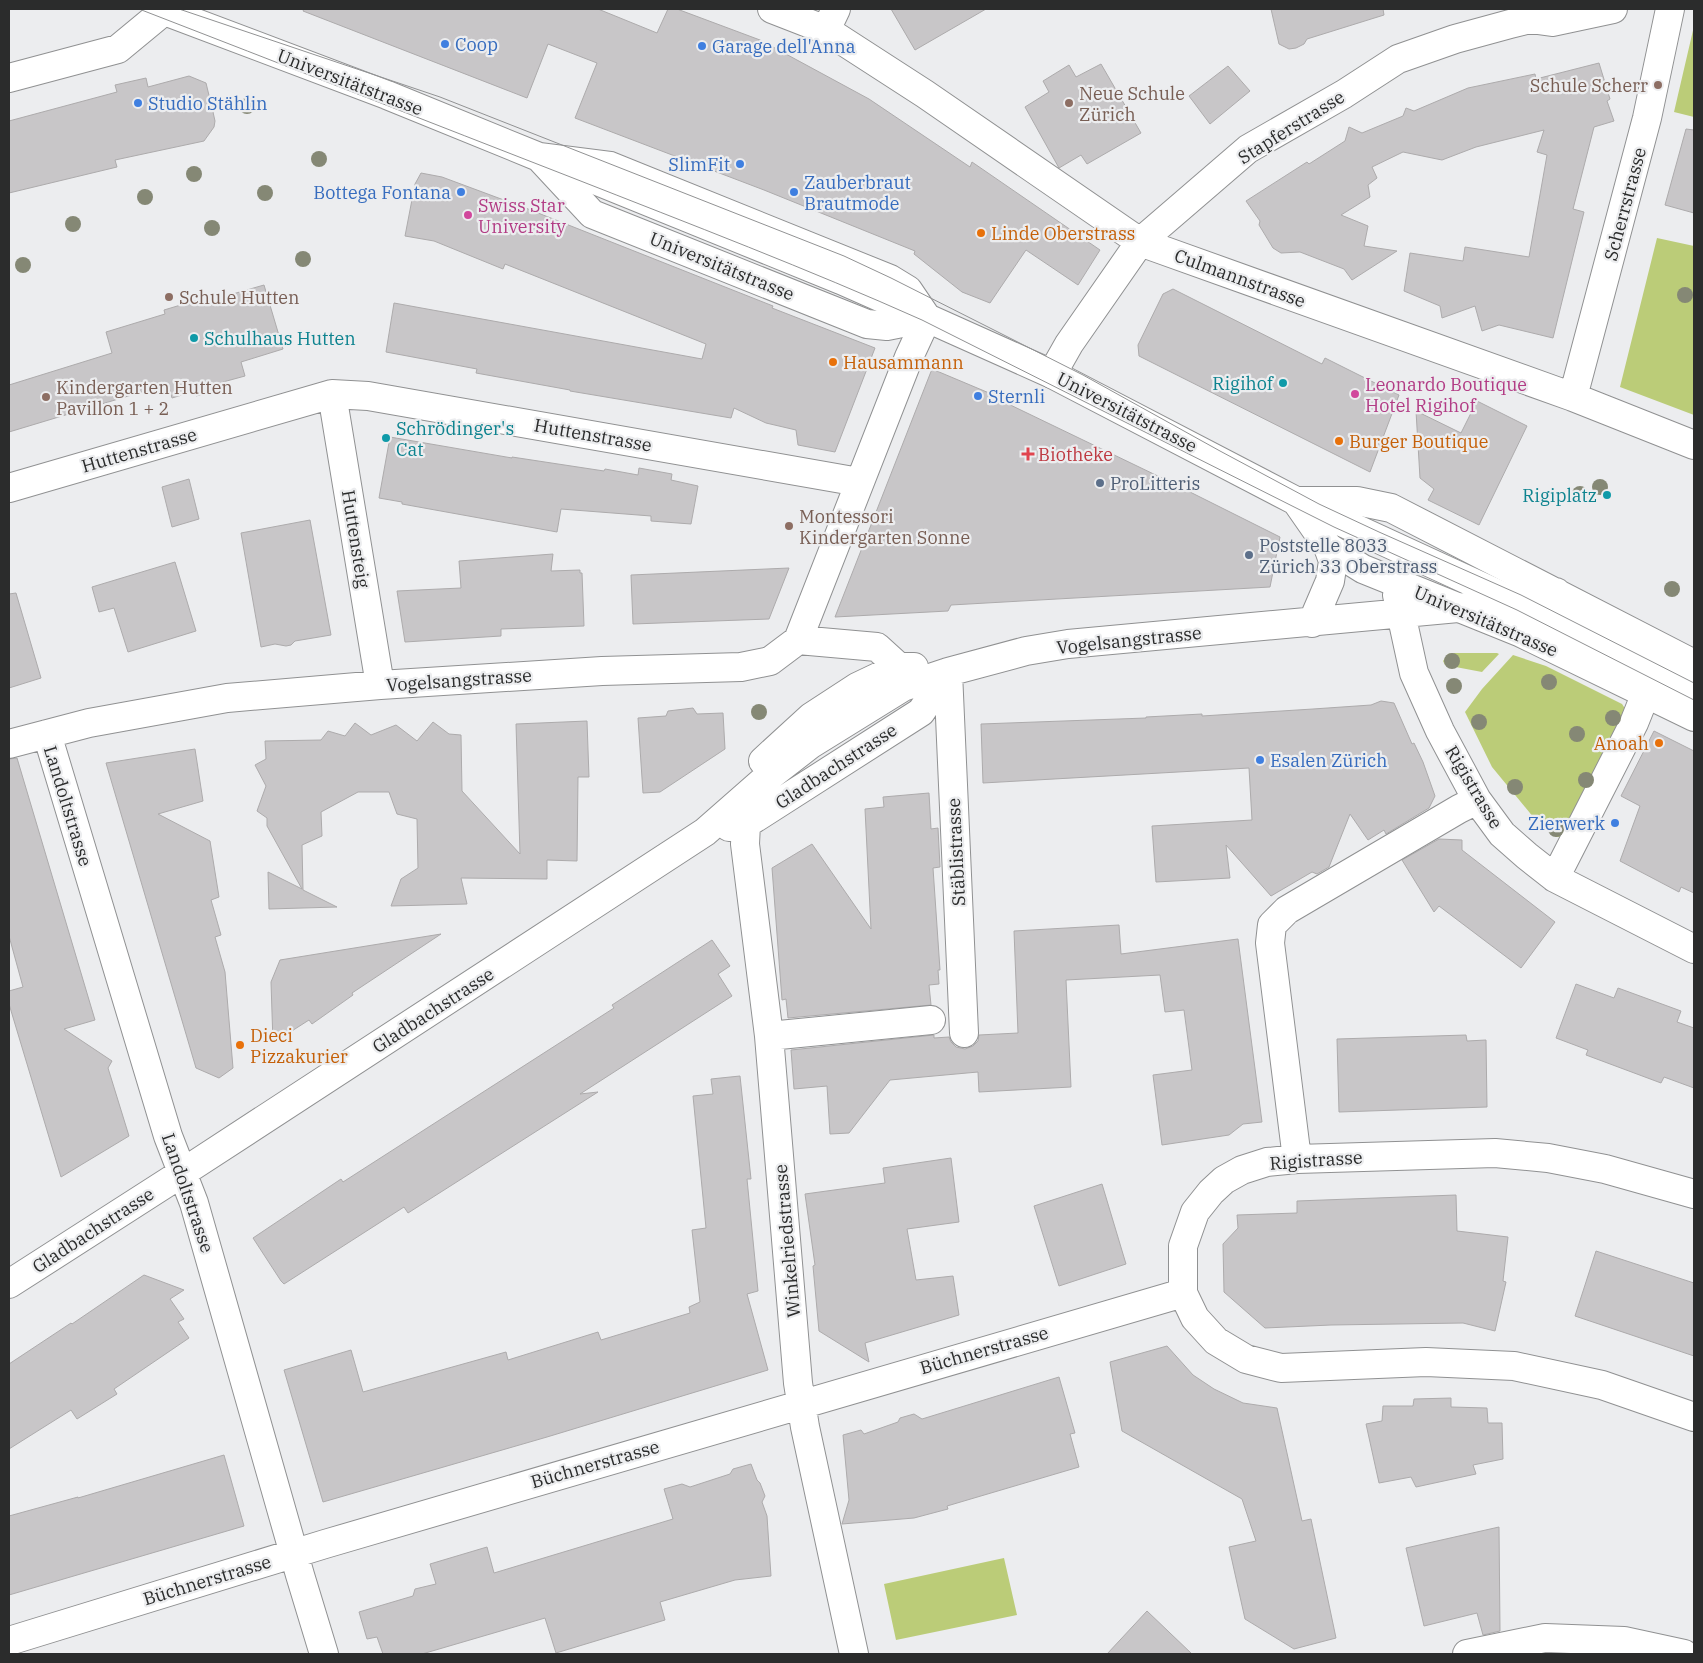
<svg xmlns="http://www.w3.org/2000/svg" width="1703" height="1663" font-family="'IBM Plex Serif',serif">
	<style>
		.green { fill: #bbcc78 }
		.building { fill: #c8c6c8; stroke: #adabac }
		.lines { fill: none; stroke-linecap: round; stroke-linejoin: round }
		.minor-casing { stroke: #909192; stroke-width: 30 }
		.major-casing { stroke: #909192; stroke-width: 30 }
		.minor { stroke: #fff; stroke-width: 28 }
		.major { stroke: #fff; stroke-width: 28 }
		.tram { stroke: #919293; stroke-width: 1 }
		.tree { fill: #858875 }
		.shop-dot { fill: #3f7fe0; stroke: #ecedef; stroke-width: 2 }
		.education-dot { fill: #8d6e63; stroke: #ecedef; stroke-width: 2 }
		.hotel-dot { fill: #d1479c; stroke: #ecedef; stroke-width: 2 }
		.food-dot { fill: #e8710a; stroke: #ecedef; stroke-width: 2 }
		.culture-dot { fill: #0f9aa8; stroke: #ecedef; stroke-width: 2 }
		.health-dot { fill: #e0444e; stroke: #ecedef; stroke-width: 2 }
		.service-dot { fill: #5c6f8a; stroke: #ecedef; stroke-width: 2 }
		.labels { text-anchor: middle; dominant-baseline: central; stroke-width: 4.5; stroke-linejoin: round; paint-order: stroke }
		.shop-label { font-size: 18px; fill: #366cbe; stroke: #ecedef; text-anchor: start }
		.street-label { font-size: 18px; fill: #2b2c2c; stroke: #ecedef }
		.education-label { font-size: 18px; fill: #785e54; stroke: #ecedef; text-anchor: start }
		.hotel-label { font-size: 18px; fill: #b23c85; stroke: #ecedef; text-anchor: start }
		.food-label { font-size: 18px; fill: #c56008; stroke: #ecedef; text-anchor: start }
		.culture-label { font-size: 18px; fill: #0d838f; stroke: #ecedef; text-anchor: start }
		.health-label { font-size: 18px; fill: #be3a42; stroke: #ecedef; text-anchor: start }
		.service-label { font-size: 18px; fill: #4e5e75; stroke: #ecedef; text-anchor: start }
	</style>
	<rect width="100%" height="100%" fill="#ecedef"/>
	<path class="green" d="M1694 26V117L1674 112Z
		M1657 238 1694 246V415L1620 387Z
		M1452 653H1497L1499 654 1482 672 1445 665 1443 661 1448 654Z
		M1513 655 1546 666 1622 704 1626 710 1561 837H1556L1534 818 1492 767 1465 712 1482 689Z
		M1004 1558 1017 1615 896 1640 884 1584Z"/>
	<path class="building" d="M304 9H598L657 33 668 9H677L760 40 869 99 970 167 972 162 1100 250 1078 285 1026 250 990 303 962 292 914 254 915 251 764 190 575 118 597 63 548 44 527 98 303 11Z
		M891 9H986L915 50Z
		M1271 9H1383L1384 15 1307 39 1304 44 1296 48 1289 49 1279 44Z
		M1599 63 1610 99 1607 101 1614 121 1594 127 1573 209 1584 212 1553 338 1499 325 1482 331 1475 306 1442 318 1440 306 1404 291 1410 253 1463 261 1465 247 1529 257 1547 155 1537 152 1544 130 1476 147 1442 160 1403 152 1372 167 1377 178 1368 185 1370 197 1341 215 1368 226 1364 246 1397 251 1352 280 1344 269 1300 252 1281 253 1273 248 1259 225 1260 221 1246 201 1307 162 1309 164 1345 141 1349 127 1362 133 1403 116 1406 108 1414 111 1468 88 1535 74 1536 79Z
		M1101 64 1141 133 1087 164 1081 155 1059 168 1025 107 1049 92 1043 81 1069 65 1076 77Z
		M1228 66 1250 91 1210 124 1189 96Z
		M189 76 206 83 213 112 215 121 214 127 204 141 115 160 117 167 9 193V121L117 92 115 85 146 78 148 87Z
		M1686 129 1694 130V213L1665 205Z
		M421 173 442 177 528 209 773 306 772 308 875 348 835 452 798 445 796 430 766 423 734 408 731 418 570 391V390L476 373 477 369 386 352 394 303 702 359 706 344 505 264 503 269 434 241 405 236 415 184Z
		M264 285 283 349 241 362 245 376 223 382 224 388 196 396 195 391 172 398 168 384 9 432V385L112 353 106 332 165 314 164 310 204 298 205 302Z
		M1173 289 1322 364 1325 358 1399 395 1370 472 1139 356 1138 345 1163 294Z
		M932 369 1001 398 1000 400 1164 479 1280 537 1270 587 951 605 948 611 835 617Z
		M1477 401 1527 426 1479 525 1428 500 1434 489 1420 478 1416 411 1461 433Z
		M390 437 512 458V457L604 471 605 469 638 475 639 468 672 474 671 480 698 486 691 524 651 521V516L561 509 557 532 402 504V502L379 498Z
		M189 479 199 519 172 527 162 487Z
		M310 520 331 635 295 641 291 645 286 646 275 644 261 647 241 533Z
		M553 554 551 571 580 570V573H582L584 626 501 629V636L405 642 397 591 461 588 459 561Z
		M175 562 196 631 128 652 114 608 99 612 92 587Z
		M789 568 769 619 633 624 631 575Z
		M16 593 41 678 9 688V594Z
		M1381 701 1394 703 1412 744 1414 743 1423 762 1435 796 1429 808 1386 834 1384 830 1368 840 1350 814 1329 867 1317 874 1312 872 1271 896 1226 845 1230 878 1156 882 1152 826 1252 820 1249 768 983 783 981 724 1146 718V717L1202 714V716L1313 709 1371 705Z
		M693 708 697 714 723 713 725 749 660 792 643 793 638 718 666 716 668 711Z
		M587 721 589 777H578L577 861 547 860V879L461 878 467 904 391 906 401 879 418 868 417 819 397 814 389 792H358L321 812 322 836 302 845 303 890 337 907 269 909 268 872 302 889 267 826V818L257 811 266 786 255 765 266 759 265 741 321 740 328 731 345 736 355 723 371 735 396 725 417 741 433 722 449 734 461 735 462 791 520 854 516 724Z
		M1654 731 1694 751V893L1681 887 1679 892 1620 861 1640 806 1621 796Z
		M195 749 203 801 158 814 210 841 219 897 211 900 221 935 215 937 225 972 233 1068 219 1078 196 1068 106 763Z
		M17 758 95 1020 64 1029 112 1061 108 1068 129 1136 61 1177 9 1004V991L23 987 9 936V759Z
		M929 793 931 829 938 828 940 867 933 868 940 970H938L939 984 929 985 931 1005 788 1018 786 999 782 1000 772 868 812 844 871 929 865 809 884 807 883 797Z
		M1439 839 1462 840V850L1555 922 1521 968 1439 906 1434 912 1402 860Z
		M1119 925 1121 954 1238 939 1262 1122 1243 1124 1229 1135 1162 1145 1153 1075 1192 1070 1184 1010 1165 1012 1160 975 1066 980 1071 1087 979 1092 978 1072 890 1080 849 1133 830 1134 827 1086 794 1089 791 1050 934 1035V1038L949 1037 951 1042 956 1047 965 1049 973 1046 978 1041 979 1035 1018 1033 1014 931Z
		M441 934 352 993 353 995 312 1024 309 1020 273 1043 271 982 280 960Z
		M712 940 730 966 718 974 732 996 580 1094 598 1092 408 1213 404 1207 284 1284 281 1281 253 1238 341 1179 343 1182 614 1008 612 1005Z
		M1576 984 1614 998 1618 988 1681 1011 1677 1022 1694 1028V1088L1664 1077 1661 1083 1586 1055 1588 1050 1556 1038Z
		M1466 1035 1467 1041 1486 1040 1487 1107 1339 1112 1337 1039Z
		M740 1076 751 1179H747L758 1291 747 1294 768 1370 547 1437 323 1502 284 1370 351 1350 363 1392 506 1352 508 1360 598 1332 601 1340 690 1313 689 1307 700 1302 692 1230 706 1228 693 1096 713 1094 711 1079Z
		M951 1158 959 1222 907 1229 916 1280 953 1276 959 1315 865 1343 869 1362 819 1331 813 1266 815 1265 805 1194 885 1183 883 1168Z
		M1102 1184 1126 1264 1059 1286 1034 1206Z
		M1456 1195 1457 1231 1508 1237 1503 1281 1506 1282 1495 1331 1463 1323 1331 1325 1265 1328 1224 1292 1223 1244 1238 1228 1237 1215 1297 1213V1201Z
		M1596 1251 1694 1283V1356L1575 1316Z
		M144 1275 184 1290 170 1299 184 1319 178 1322 189 1338 114 1389 117 1394 77 1419 71 1410 9 1449V1364L71 1323 72 1324Z
		M1167 1346 1193 1375 1214 1389 1243 1403 1277 1408 1302 1521 1311 1519 1336 1638 1294 1649 1245 1619 1229 1547 1256 1541 1242 1499 1122 1431 1110 1362Z
		M1059 1377 1075 1433 1070 1434 1079 1467 947 1506 948 1509 914 1518 842 1524 849 1500 843 1435 861 1430 864 1434 898 1422 900 1418 914 1414 922 1419Z
		M1451 1398V1407L1487 1408 1488 1423H1502L1503 1459 1473 1465 1476 1474 1416 1487 1411 1477 1379 1483 1366 1424 1382 1421 1383 1406H1413L1414 1399Z
		M224 1455 244 1526 9 1595V1516L78 1497V1498Z
		M751 1464 757 1480 760 1483 765 1496 762 1502 767 1516 771 1576 735 1580 660 1602 665 1620 556 1653 545 1618 422 1654H383L377 1637 367 1639 359 1612 413 1596 415 1589 436 1584 430 1564 487 1547 494 1573 673 1519 664 1489 682 1484 690 1487 730 1474 733 1469Z
		M1499 1527 1500 1631 1483 1635 1477 1613 1424 1626 1406 1548Z
		M1147 1611 1192 1654H1107Z"/>
	<g class="lines">
		<defs>
			<path id="minor" d="M772 9 826 30 925 94 1140 242 1573 397 1694 445
				M826 30 836 9
				M9 78 118 49 164 11
				M553 163 841 280 927 318 909 357 798 640
				M1052 374 1069 344 1140 242 1248 149 1344 94 1398 59 1455 39 1510 24 1530 19 1552 22 1613 9
				M332 394 380 685
				M1573 397 1647 118 1670 9
				M9 488 332 394 368 396 859 482
				M1296 501 1511 600 1694 691
				M1397 595 1414 673 1440 731 1477 800 1502 834 1527 856 1555 878 1694 949
				M1312 623 1330 581 1333 561 1328 547
				M948 672 964 1033
				M47 734 168 1136 194 1203 300 1575 324 1654
				M9 744 89 723 227 698 380 685 602 671 741 667 770 661 798 640 877 647 899 667
				M763 761 811 717 857 687 899 667H914
				M746 824 745 844 769 1036 798 1383 805 1427 854 1654
				M729 827 746 824 921 712 948 672
				M1555 878 1634 723 1646 693
				M769 1036 931 1020
				M1297 1159 1270 943 1272 925 1287 910 1459 809 1477 800
				M1694 1194 1605 1169 1548 1158 1495 1153 1297 1159 1267 1162 1242 1170 1224 1180 1211 1192 1195 1212 1183 1246V1293L1195 1318 1216 1341 1246 1359 1281 1368 1426 1362 1514 1366 1602 1385 1694 1417
				M9 1284 182 1173 705 832 762 782 811 744 903 687 948 672 1026 651 1068 644 1458 608
				M9 1641 325 1544 1183 1293
				M1467 1654 1545 1638 1624 1641 1684 1654"/>
			<path id="major" d="M159 9 387 95 539 157 610 166 890 279 908 290 927 318 1052 374 1296 501 1328 547 1363 569 1519 632 1694 717
				M539 157 592 214 867 324 887 326 927 318
				M1296 501H1357L1391 508 1694 664
				M1459 608 1556 592"/>
		</defs>
		<use href="#minor" class="minor-casing"/>
		<use href="#major" class="major-casing"/>
		<use href="#minor" class="minor"/>
		<use href="#major" class="major"/>
		<path class="tram" d="M139 9C284 65 429 122 573 178 690 224 808 269 922 320L1334 527 1517 610 1694 700
			M179 9 440 97 844 256 891 278 1083 375 1220 451 1319 504 1379 532 1521 595 1694 683"/>
	</g>
	<g class="tree">
		<circle cx="247" cy="106" r="8"/>
		<circle cx="319" cy="159" r="8"/>
		<circle cx="194" cy="174" r="8"/>
		<circle cx="265" cy="193" r="8"/>
		<circle cx="145" cy="197" r="8"/>
		<circle cx="73" cy="224" r="8"/>
		<circle cx="212" cy="228" r="8"/>
		<circle cx="303" cy="259" r="8"/>
		<circle cx="23" cy="265" r="8"/>
		<circle cx="1685" cy="295" r="8"/>
		<circle cx="1600" cy="487" r="8"/>
		<circle cx="1580" cy="494" r="8"/>
		<circle cx="1672" cy="589" r="8"/>
		<circle cx="1452" cy="661" r="8"/>
		<circle cx="1549" cy="682" r="8"/>
		<circle cx="1454" cy="686" r="8"/>
		<circle cx="759" cy="712" r="8"/>
		<circle cx="1613" cy="718" r="8"/>
		<circle cx="1479" cy="722" r="8"/>
		<circle cx="1577" cy="734" r="8"/>
		<circle cx="1586" cy="780" r="8"/>
		<circle cx="1515" cy="787" r="8"/>
		<circle cx="1556" cy="829" r="8"/>
	</g>
	<g class="shop-dot">
		<circle cx="445" cy="44" r="5"/>
		<circle cx="702" cy="46" r="5"/>
		<circle cx="138" cy="103" r="5"/>
		<circle cx="740" cy="164" r="5"/>
		<circle cx="461" cy="192" r="5"/>
		<circle cx="794" cy="192" r="5"/>
		<circle cx="978" cy="396" r="5"/>
		<circle cx="1260" cy="760" r="5"/>
		<circle cx="1615" cy="823" r="5"/>
	</g>
	<g class="education-dot">
		<circle cx="1658" cy="85" r="5"/>
		<circle cx="1069" cy="103" r="5"/>
		<circle cx="169" cy="297" r="5"/>
		<circle cx="46" cy="397" r="5"/>
		<circle cx="789" cy="526" r="5"/>
	</g>
	<g class="hotel-dot">
		<circle cx="468" cy="215" r="5"/>
		<circle cx="1355" cy="394" r="5"/>
	</g>
	<g class="food-dot">
		<circle cx="981" cy="233" r="5"/>
		<circle cx="833" cy="362" r="5"/>
		<circle cx="1339" cy="441" r="5"/>
		<circle cx="1659" cy="743" r="5"/>
		<circle cx="240" cy="1045" r="5"/>
	</g>
	<g class="culture-dot">
		<circle cx="194" cy="338" r="5"/>
		<circle cx="1283" cy="383" r="5"/>
		<circle cx="386" cy="438" r="5"/>
		<circle cx="1607" cy="495" r="5"/>
	</g>
	<path class="health-dot" d="M1025.5 446.5h5v5h5v5h-5v5h-5v-5h-5v-5h5z"/>
	<g class="service-dot">
		<circle cx="1100" cy="483" r="5"/>
		<circle cx="1249" cy="555" r="5"/>
	</g>
	<g class="labels">
		<g class="shop-label">
			<text x="455" y="44">Coop</text>
			<text x="712" y="46">Garage dell'Anna</text>
			<text x="148" y="103">Studio Stählin</text>
			<text x="730" y="164" text-anchor="end">SlimFit</text>
			<text x="804" y="182">Zauberbraut<tspan x="804" dy="21">Brautmode</tspan></text>
			<text x="451" y="192" text-anchor="end">Bottega Fontana</text>
			<text x="988" y="396">Sternli</text>
			<text x="1270" y="760">Esalen Zürich</text>
			<text x="1605" y="823" text-anchor="end">Zierwerk</text>
		</g>
		<g class="street-label">
			<text transform="translate(350 82) rotate(21)">Universitätstrasse</text>
			<text transform="translate(1291 127) rotate(-32)">Stapferstrasse</text>
			<text transform="translate(1625 204) rotate(-75)">Scherrstrasse</text>
			<text transform="translate(722 266) rotate(22)">Universitätstrasse</text>
			<text transform="translate(1240 278) rotate(20)">Culmannstrasse</text>
			<text transform="translate(1127 412) rotate(27)">Universitätstrasse</text>
			<text transform="translate(593 435) rotate(10)">Huttenstrasse</text>
			<text transform="translate(139 450) rotate(-16)">Huttenstrasse</text>
			<text transform="translate(356 539) rotate(81)">Huttensteig</text>
			<text transform="translate(1486 621) rotate(23)">Universitätstrasse</text>
			<text transform="translate(1129 640) rotate(-6)">Vogelsangstrasse</text>
			<text transform="translate(459 680) rotate(-4)">Vogelsangstrasse</text>
			<text transform="translate(836 766) rotate(-33)">Gladbachstrasse</text>
			<text transform="translate(1474 787) rotate(59)">Rigistrasse</text>
			<text transform="translate(68 806) rotate(73)">Landoltstrasse</text>
			<text transform="translate(956 852) rotate(-93)">Stäblistrasse</text>
			<text transform="translate(433 1010) rotate(-33)">Gladbachstrasse</text>
			<text transform="translate(1316 1160) rotate(-4)">Rigistrasse</text>
			<text transform="translate(188 1193) rotate(71)">Landoltstrasse</text>
			<text transform="translate(93 1230) rotate(-33)">Gladbachstrasse</text>
			<text transform="translate(787 1241) rotate(-95)">Winkelriedstrasse</text>
			<text transform="translate(984 1350) rotate(-16)">Büchnerstrasse</text>
			<text transform="translate(595 1464) rotate(-16)">Büchnerstrasse</text>
			<text transform="translate(207 1580) rotate(-17)">Büchnerstrasse</text>
		</g>
		<g class="education-label">
			<text x="1648" y="85" text-anchor="end">Schule Scherr</text>
			<text x="1079" y="93">Neue Schule<tspan x="1079" dy="21">Zürich</tspan></text>
			<text x="179" y="297">Schule Hutten</text>
			<text x="56" y="387">Kindergarten Hutten<tspan x="56" dy="21">Pavillon 1 + 2</tspan></text>
			<text x="799" y="516">Montessori<tspan x="799" dy="21">Kindergarten Sonne</tspan></text>
		</g>
		<g class="hotel-label">
			<text x="478" y="205">Swiss Star<tspan x="478" dy="21">University</tspan></text>
			<text x="1365" y="384">Leonardo Boutique<tspan x="1365" dy="21">Hotel Rigihof</tspan></text>
		</g>
		<g class="food-label">
			<text x="991" y="233">Linde Oberstrass</text>
			<text x="843" y="362">Hausammann</text>
			<text x="1349" y="441">Burger Boutique</text>
			<text x="1649" y="743" text-anchor="end">Anoah</text>
			<text x="250" y="1035">Dieci<tspan x="250" dy="21">Pizzakurier</tspan></text>
		</g>
		<g class="culture-label">
			<text x="204" y="338">Schulhaus Hutten</text>
			<text x="1273" y="383" text-anchor="end">Rigihof</text>
			<text x="396" y="428">Schrödinger's<tspan x="396" dy="21">Cat</tspan></text>
			<text x="1597" y="495" text-anchor="end">Rigiplatz</text>
		</g>
		<g class="health-label">
			<text x="1038" y="454">Biotheke</text>
		</g>
		<g class="service-label">
			<text x="1110" y="483">ProLitteris</text>
			<text x="1259" y="545">Poststelle 8033<tspan x="1259" dy="21">Zürich 33 Oberstrass</tspan></text>
		</g>
	</g>
	<rect width="1703" height="1663" fill="none" stroke="#2b2c2c" stroke-width="20"/>
</svg>
